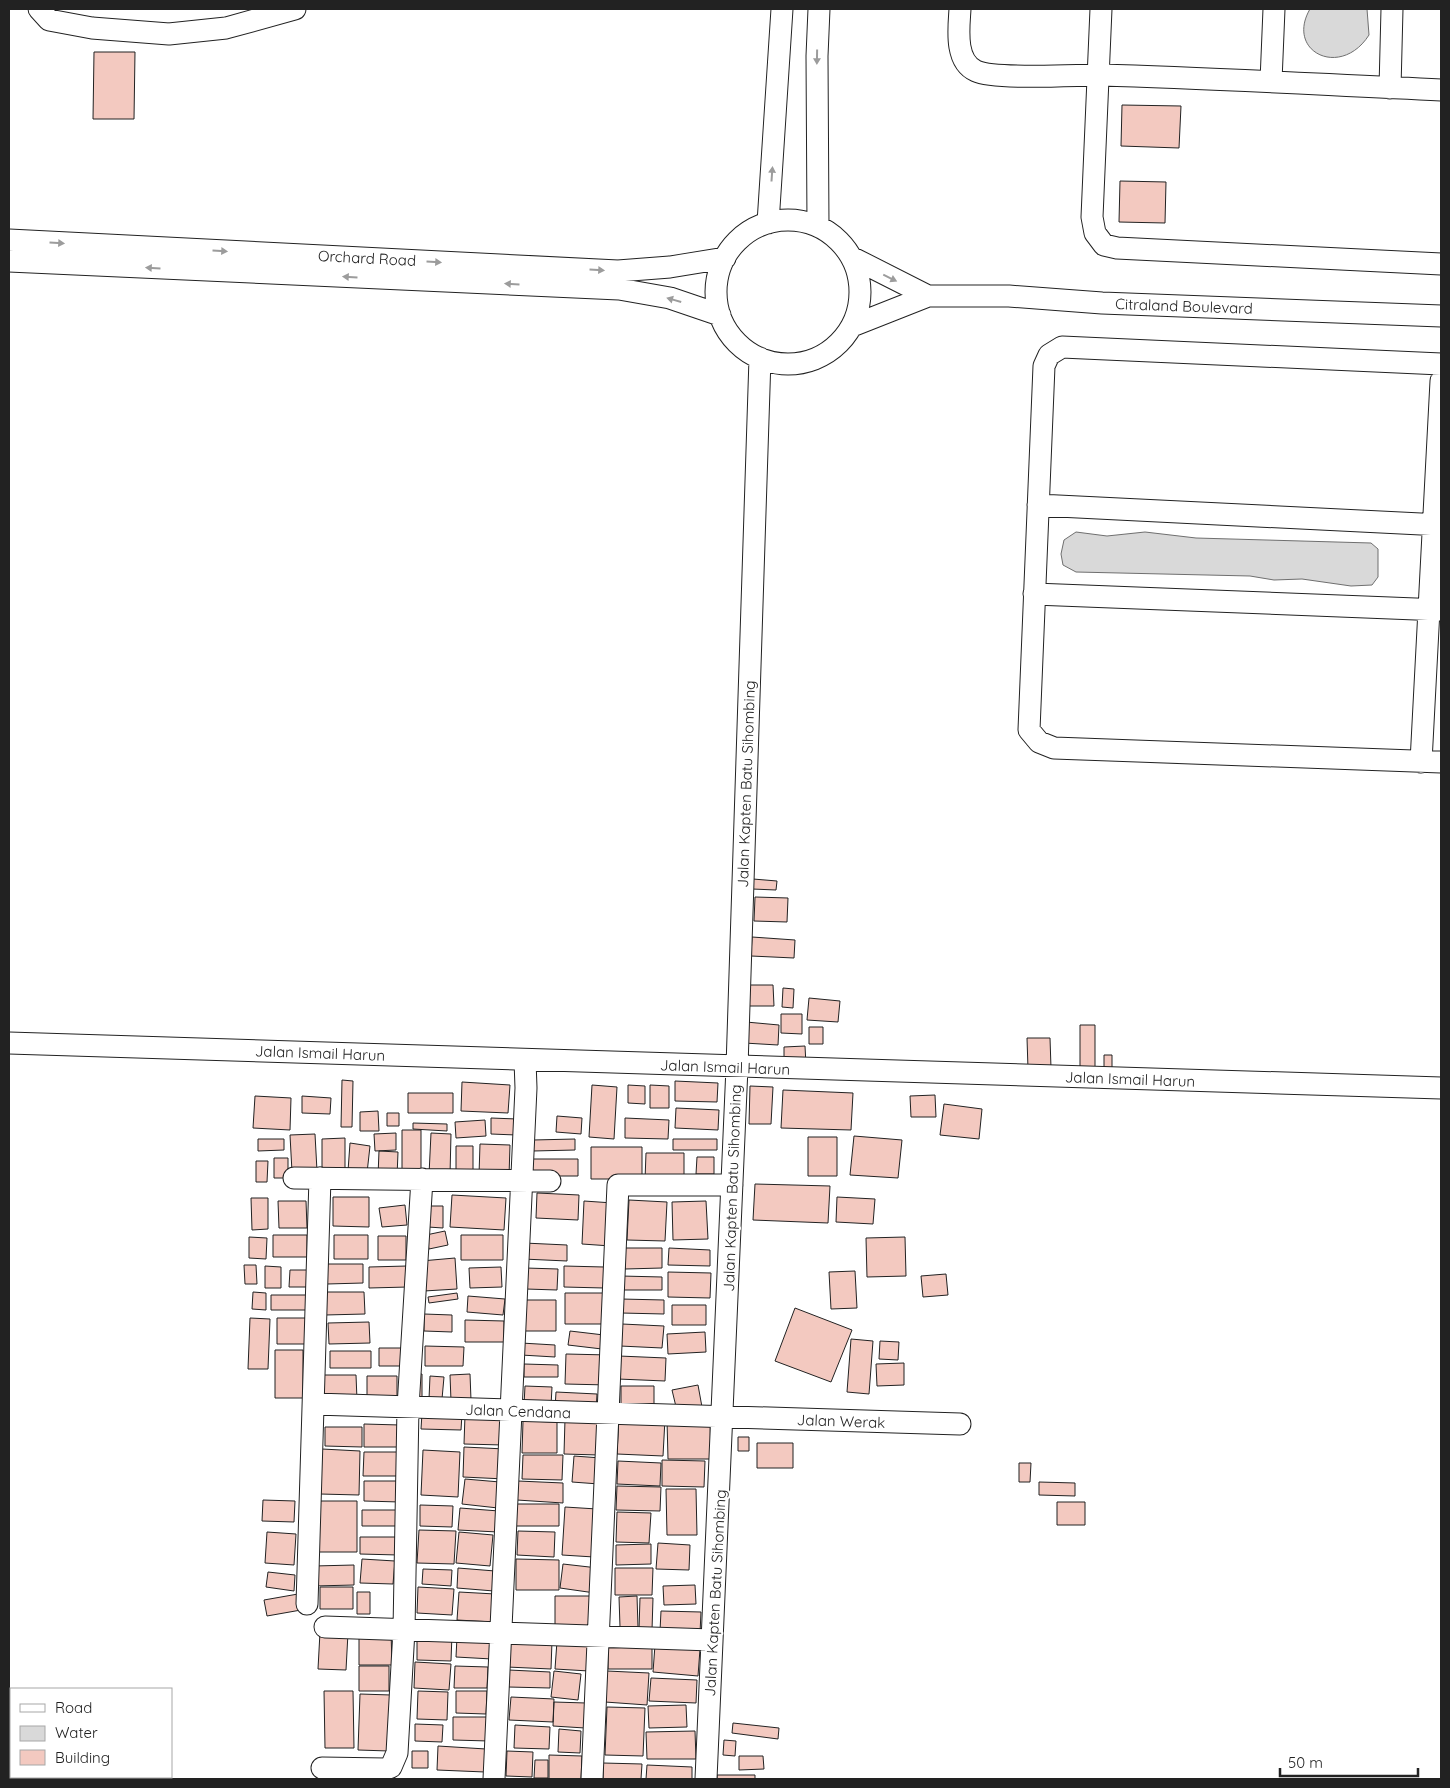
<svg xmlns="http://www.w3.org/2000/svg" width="1450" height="1788" font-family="Quicksand,sans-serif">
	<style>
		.water { fill: #d9d9d9; stroke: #6f6f6f }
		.building { fill: #f3c9c0; stroke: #222 }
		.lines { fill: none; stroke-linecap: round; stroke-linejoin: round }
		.minor-casing { stroke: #222; stroke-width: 23 }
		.minor { stroke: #fff; stroke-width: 21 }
		.oneway { fill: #9c9c9c }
		.labels { text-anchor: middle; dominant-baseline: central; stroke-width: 4; stroke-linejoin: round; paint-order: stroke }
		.street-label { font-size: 15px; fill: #222; stroke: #fff }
	</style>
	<rect width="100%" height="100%" fill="#fff"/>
	<path class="water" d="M1310 9H1367L1369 35C1341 79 1285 52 1310 9Z
		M1076 532 1107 536 1145 532 1196 538 1371 543 1378 549V577L1372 585 1351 586 1302 579 1274 580 1250 576 1076 572 1063 565 1061 554 1064 540Z"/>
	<path class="building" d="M94 52H135L134 119H93Z
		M1122 105 1181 106 1179 148 1121 146Z
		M1120 181 1166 182 1165 223 1119 222Z
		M753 879 777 881 776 890 752 889Z
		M755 897 788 898 787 922 754 921Z
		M752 937 795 940 794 958 751 956Z
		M747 985H773L774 1006H747Z
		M783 988 794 989 793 1008 782 1007Z
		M809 998 840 1001 838 1022 807 1020Z
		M781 1014H802V1034L781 1033Z
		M746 1022 779 1025 778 1045 744 1043Z
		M1080 1025H1095V1072H1080Z
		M809 1027H823V1044H809Z
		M1027 1038H1050L1051 1068 1028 1069Z
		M805 1046 806 1065 784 1066V1047Z
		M1104 1055H1112V1071L1104 1072Z
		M342 1080 353 1081 352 1127H341Z
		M675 1081 718 1083 717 1102 675 1101Z
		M462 1082 510 1085 508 1113 461 1111Z
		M592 1085 617 1087 614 1139 589 1137Z
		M628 1085 645 1086V1104L628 1103Z
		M650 1085 669 1086V1108H650Z
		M750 1086 773 1087 771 1124H749Z
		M783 1090 853 1093 851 1130 781 1128Z
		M408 1093H453V1113H408Z
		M935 1095 936 1117H911L910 1096Z
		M255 1096 291 1098 290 1130 253 1128Z
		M302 1096 331 1098 330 1114 302 1113Z
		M944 1104 982 1109 979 1139 940 1135Z
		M676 1108 719 1110 718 1130 675 1128Z
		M378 1111 379 1131H360V1112Z
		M387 1113H399V1126H387Z
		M557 1116 582 1118 581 1134 556 1132Z
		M491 1118 517 1119 516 1135 491 1134Z
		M625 1118 669 1120 668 1139 625 1138Z
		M485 1120 486 1136 456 1138 455 1122Z
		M413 1123 447 1124V1131L413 1129Z
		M402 1130H421V1174H402Z
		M396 1133V1150L375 1151 374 1134Z
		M431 1133 451 1134 450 1175H429Z
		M315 1134 317 1171 292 1172 290 1135Z
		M854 1136 902 1140 898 1178 850 1175Z
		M808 1137H837V1176H808Z
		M345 1138V1175L322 1176V1139Z
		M258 1139H284V1150L258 1151Z
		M575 1139V1150L533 1151V1140Z
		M673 1139H717V1150H673Z
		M350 1143 370 1146 367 1173 348 1171Z
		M480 1144 510 1145 509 1176 479 1175Z
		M456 1146H473V1173H456Z
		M591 1147H642V1179H591Z
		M379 1151 398 1152 397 1177 378 1176Z
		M646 1153H684V1181L645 1180Z
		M697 1157H714V1174H696Z
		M274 1158H288V1178H274Z
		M528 1159H578V1176H528Z
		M256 1161H268L267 1182H256Z
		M755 1184 830 1186 828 1223 753 1220Z
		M537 1193 579 1195 578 1220 536 1218Z
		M452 1195 506 1198 504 1230 450 1227Z
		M333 1197H369V1227L333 1226Z
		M837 1197 875 1199 873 1224 836 1222Z
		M251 1198H268V1229L252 1230Z
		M629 1200 667 1202 665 1241 627 1240Z
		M278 1201H306L307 1228H279Z
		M584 1201 613 1203 611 1246 582 1244Z
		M706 1201 708 1239 673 1240 672 1202Z
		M405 1205 407 1225 382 1227 379 1208Z
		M428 1206H443V1228L428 1227Z
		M445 1231 448 1245 429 1249 426 1235Z
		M273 1235H307V1257H273Z
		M334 1235H368V1259H334Z
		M461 1235H503V1260H461Z
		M378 1236H406V1260H378Z
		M249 1237 267 1238 266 1259 249 1258Z
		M905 1237 906 1276 867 1277 866 1238Z
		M524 1243 567 1245V1261L523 1259Z
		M624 1248H662V1268L625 1269Z
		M669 1248 710 1250V1266L668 1265Z
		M455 1258 457 1289 424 1291 421 1261Z
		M327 1264H363V1283L327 1284Z
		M244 1265H256L257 1284H245Z
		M265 1266 281 1267V1288H265Z
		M407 1266 408 1287 369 1288V1267Z
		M564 1266 604 1267V1288L564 1287Z
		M501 1267 502 1287 470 1288 469 1268Z
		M526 1268 558 1269 557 1290 526 1289Z
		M290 1270H314L313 1287H289Z
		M855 1271 857 1308 831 1309 829 1272Z
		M668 1272 711 1273 710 1298 668 1297Z
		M946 1274 948 1295 923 1297 921 1276Z
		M621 1276 662 1277V1290H621Z
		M253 1292 266 1293V1310L252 1309Z
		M325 1292H364L365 1314 325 1315Z
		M457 1293 458 1299 429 1303 428 1297Z
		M565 1293H610V1324H565Z
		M271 1295H310V1310H271Z
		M468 1296 505 1299 503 1315 467 1312Z
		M621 1299 664 1300V1314L621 1313Z
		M524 1300H556V1331H524Z
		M672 1305H706V1325H672Z
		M795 1308 852 1330 831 1382 775 1361Z
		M424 1314 452 1315V1332L424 1331Z
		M250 1318 270 1319 268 1369H248Z
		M277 1318H308V1344H277Z
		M465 1320 504 1321V1342H465Z
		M369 1322 370 1343 329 1344 328 1323Z
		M622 1324 664 1326 662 1348 620 1346Z
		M570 1331 604 1335 602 1349 568 1345Z
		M705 1332 706 1352 668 1354 667 1334Z
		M851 1339 873 1341 869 1394 847 1392Z
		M880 1341 899 1342 898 1360 879 1359Z
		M521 1343 555 1345V1357L521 1355Z
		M425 1346 464 1347 463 1366H425Z
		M379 1348H407V1366H379Z
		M275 1350H303V1398H275Z
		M330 1351H371V1368H330Z
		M566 1354 609 1355 608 1385 565 1384Z
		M619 1356 666 1358 665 1381 618 1379Z
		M904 1363V1385L877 1386 876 1364Z
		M524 1364 558 1365V1377H524Z
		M417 1374H422V1400H417Z
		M470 1374 471 1400 451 1401 450 1375Z
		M324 1375H356L357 1400H324Z
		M367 1376H397V1402H367Z
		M430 1376 444 1377 442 1399H429Z
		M698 1385 702 1407 677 1411 672 1390Z
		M525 1386 552 1387 551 1406 524 1405Z
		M621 1386H654V1412H621Z
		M556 1392 597 1394 596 1411 555 1409Z
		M422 1413 462 1414 461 1430 421 1429Z
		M465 1415 504 1416 503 1445 464 1444Z
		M619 1417 665 1419 663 1456 617 1454Z
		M565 1419 600 1420 599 1455 564 1454Z
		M710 1419 711 1459H668L667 1420Z
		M523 1421 557 1422V1453H522Z
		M364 1424 400 1425V1447H364Z
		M325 1427H362V1447L325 1446Z
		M738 1437H749V1451H738Z
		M757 1443H793V1468H757Z
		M464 1447 505 1449V1479L463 1477Z
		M322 1449 360 1451 359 1495 320 1494Z
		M423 1450 460 1452 458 1497 421 1495Z
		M364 1452H402V1476H363Z
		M523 1455H563L562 1480 522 1479Z
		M574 1456 601 1458 599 1484 572 1482Z
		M662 1460 705 1461 704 1487 662 1486Z
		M618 1461 661 1463 660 1486 617 1484Z
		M1019 1463H1031L1030 1482H1019Z
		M465 1479 500 1482 498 1508 462 1504Z
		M364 1481H401L400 1502 364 1501Z
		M518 1481 563 1483V1503L517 1500Z
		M1039 1482 1075 1483V1496L1039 1495Z
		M617 1486 661 1487 660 1511 616 1510Z
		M666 1489H696L697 1535H667Z
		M263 1500 295 1501 294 1522 262 1521Z
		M319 1501H357V1552H319Z
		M1057 1502H1085V1525H1057Z
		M515 1504H559V1526H515Z
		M420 1505 453 1506 452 1527 420 1526Z
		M565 1507 597 1509 594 1557 562 1555Z
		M460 1508 499 1511 498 1532 458 1530Z
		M362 1510H400V1526H362Z
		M617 1512 651 1513 649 1543 616 1542Z
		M419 1530 456 1531 454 1564 417 1563Z
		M518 1531 555 1532 554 1557 517 1555Z
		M267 1532 296 1534 294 1565 265 1563Z
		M459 1532 493 1535 490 1566 456 1563Z
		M360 1537H398V1555L360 1554Z
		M658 1543 690 1545 689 1570 656 1569Z
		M651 1544V1564L616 1565V1545Z
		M362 1559 395 1561 393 1584 360 1583Z
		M516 1559 559 1560V1590H516Z
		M563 1564 598 1568 595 1593 560 1588Z
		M354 1565V1585L314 1586V1566Z
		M458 1568 495 1571 494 1591 457 1588Z
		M615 1568H653L652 1595H615Z
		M423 1569 452 1570 451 1586 422 1584Z
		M268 1572 295 1575 294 1591 266 1587Z
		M695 1585 696 1604 664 1605 663 1586Z
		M320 1587H353V1609H320Z
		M418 1587 454 1589 452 1615 417 1613Z
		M357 1592H370V1614H357Z
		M459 1592 495 1594 494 1622 457 1620Z
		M298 1594 301 1610 267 1616 264 1600Z
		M555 1596H594L593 1628H555Z
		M637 1596 638 1627H620L619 1597Z
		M640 1598H653L652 1630 639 1629Z
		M661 1611 701 1612 700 1633 660 1631Z
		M359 1631H391L392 1665H359Z
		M320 1632 348 1633 346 1670 318 1669Z
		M417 1633 452 1634 451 1661 417 1660Z
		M457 1637 493 1639 492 1659 456 1657Z
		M509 1639 552 1641 551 1669 507 1667Z
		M557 1641 591 1643 589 1671 555 1669Z
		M608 1644H652V1669H608Z
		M655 1645 700 1649 698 1676 653 1672Z
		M415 1662 451 1664 449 1690 414 1688Z
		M359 1666H389V1691H359Z
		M455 1666 488 1667 487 1688H454Z
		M509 1670 550 1672V1688L508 1687Z
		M554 1671 581 1674 578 1700 551 1697Z
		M607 1671 649 1673 647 1705 605 1702Z
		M651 1678 697 1680 696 1703 649 1701Z
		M324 1691H353L354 1748H325Z
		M418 1691 448 1692 447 1720 417 1719Z
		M456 1691H487L486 1714 456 1713Z
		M360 1694 391 1695 389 1751 358 1750Z
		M511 1697 554 1699 553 1722 509 1720Z
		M554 1702 586 1703 585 1728 553 1726Z
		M686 1705 687 1727 649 1728 648 1706Z
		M607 1707 645 1708 643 1756 605 1755Z
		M453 1717H489V1741L453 1740Z
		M733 1723 779 1728 778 1739 732 1733Z
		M415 1724 443 1725 442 1742 415 1741Z
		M515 1725 550 1727 549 1749 514 1748Z
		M559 1729 581 1731 580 1753 558 1752Z
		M695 1731 696 1759H647L646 1732Z
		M724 1740 736 1741 735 1756 723 1755Z
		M438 1746 486 1749 485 1772 437 1770Z
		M412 1751H428V1768H412Z
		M507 1751 533 1752 532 1777 506 1776Z
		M549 1755 582 1756 581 1779H549Z
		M739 1756H763L764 1769 739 1770Z
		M535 1760H548V1778H534Z
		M603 1763 642 1764 641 1779H603Z
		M647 1765 692 1767V1779H646Z
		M717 1775H755V1779H717Z"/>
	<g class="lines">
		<defs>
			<path id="minor" d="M39 9 49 20 92 28 169 34 226 28 295 9
				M960 9C959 27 954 61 976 71 995 80 1075 75 1101 75 1214 78 1328 85 1441 90
				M1101 9 1092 217 1095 233 1104 245 1117 248 1441 264
				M1271 81 1274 9
				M1390 88 1392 9
				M716 292a72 72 0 1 1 144 0a72 72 0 1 1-144 0Z
				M768 223 782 9
				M818 226 817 56 819 9
				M9 240 618 271 670 267 725 258
				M853 258 928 296
				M9 261 619 289 670 298 720 315
				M852 326 928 296H1009L1102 303 1441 316
				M1441 364 1062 347 1049 355 1044 366 1029 730 1039 742 1054 748 1441 762
				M1038 505 1441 525
				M1034 594 1441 610
				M1421 762 1441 381
				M9 1043 1441 1088
				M294 1178 550 1181
				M314 1404 960 1424
				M307 1604 320 1178
				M325 1627 712 1640
				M322 1768 386 1769 391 1767 397 1753 404 1630 408 1407 422 1179
				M494 1779 526 1088 525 1060
				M592 1779 618 1185H732
				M706 1779 737 1067 760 358"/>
		</defs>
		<use href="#minor" class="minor-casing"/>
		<use href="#minor" class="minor"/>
	</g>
	<defs><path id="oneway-solid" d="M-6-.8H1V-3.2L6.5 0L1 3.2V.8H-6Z" transform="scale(1.25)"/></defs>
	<g class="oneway">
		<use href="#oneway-solid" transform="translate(817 57) rotate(91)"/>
		<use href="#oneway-solid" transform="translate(772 174) rotate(-86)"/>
		<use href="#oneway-solid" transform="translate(57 243) rotate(3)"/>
		<use href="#oneway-solid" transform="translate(220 251) rotate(3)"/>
		<use href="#oneway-solid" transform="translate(434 262) rotate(3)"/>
		<use href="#oneway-solid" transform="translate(153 268) rotate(-177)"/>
		<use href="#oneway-solid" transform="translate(597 270) rotate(3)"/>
		<use href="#oneway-solid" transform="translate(350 277) rotate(-177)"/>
		<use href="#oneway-solid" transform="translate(890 278) rotate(26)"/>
		<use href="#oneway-solid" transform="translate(512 284) rotate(-177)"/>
		<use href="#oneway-solid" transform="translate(674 300) rotate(-164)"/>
	</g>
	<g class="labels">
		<g class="street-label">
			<text transform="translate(367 258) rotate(3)">Orchard Road</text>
			<text transform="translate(1184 306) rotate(2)">Citraland Boulevard</text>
			<text transform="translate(746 784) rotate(-88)">Jalan Kapten Batu Sihombing</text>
			<text transform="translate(320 1053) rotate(2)">Jalan Ismail Harun</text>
			<text transform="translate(725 1067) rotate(2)">Jalan Ismail Harun</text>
			<text transform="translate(1130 1079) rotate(2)">Jalan Ismail Harun</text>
			<text transform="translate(732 1188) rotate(-88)">Jalan Kapten Batu Sihombing</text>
			<text transform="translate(518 1411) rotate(2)">Jalan Cendana</text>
			<text transform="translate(841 1421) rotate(2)">Jalan Werak</text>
			<text transform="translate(715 1593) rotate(-87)">Jalan Kapten Batu Sihombing</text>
		</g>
	</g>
	<rect width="1450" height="1788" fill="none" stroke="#222222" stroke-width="20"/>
	<rect x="10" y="1688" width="162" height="90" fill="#ffffff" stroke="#a7a7a7"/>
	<rect x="20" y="1704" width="25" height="8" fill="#ffffff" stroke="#a7a7a7"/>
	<text x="55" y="1713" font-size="15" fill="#222222">Road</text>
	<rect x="20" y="1726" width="25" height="15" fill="#d9d9d9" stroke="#a7a7a7"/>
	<text x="55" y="1738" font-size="15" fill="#222222">Water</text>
	<rect x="20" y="1750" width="25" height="15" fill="#f3c9c0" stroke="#a7a7a7"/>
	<text x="55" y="1763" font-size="15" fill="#222222">Building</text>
	<path d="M1280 1768v8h138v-8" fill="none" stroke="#222222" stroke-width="2.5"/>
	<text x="1288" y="1768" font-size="15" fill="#222222" stroke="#ffffff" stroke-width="4" paint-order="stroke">50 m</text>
</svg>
